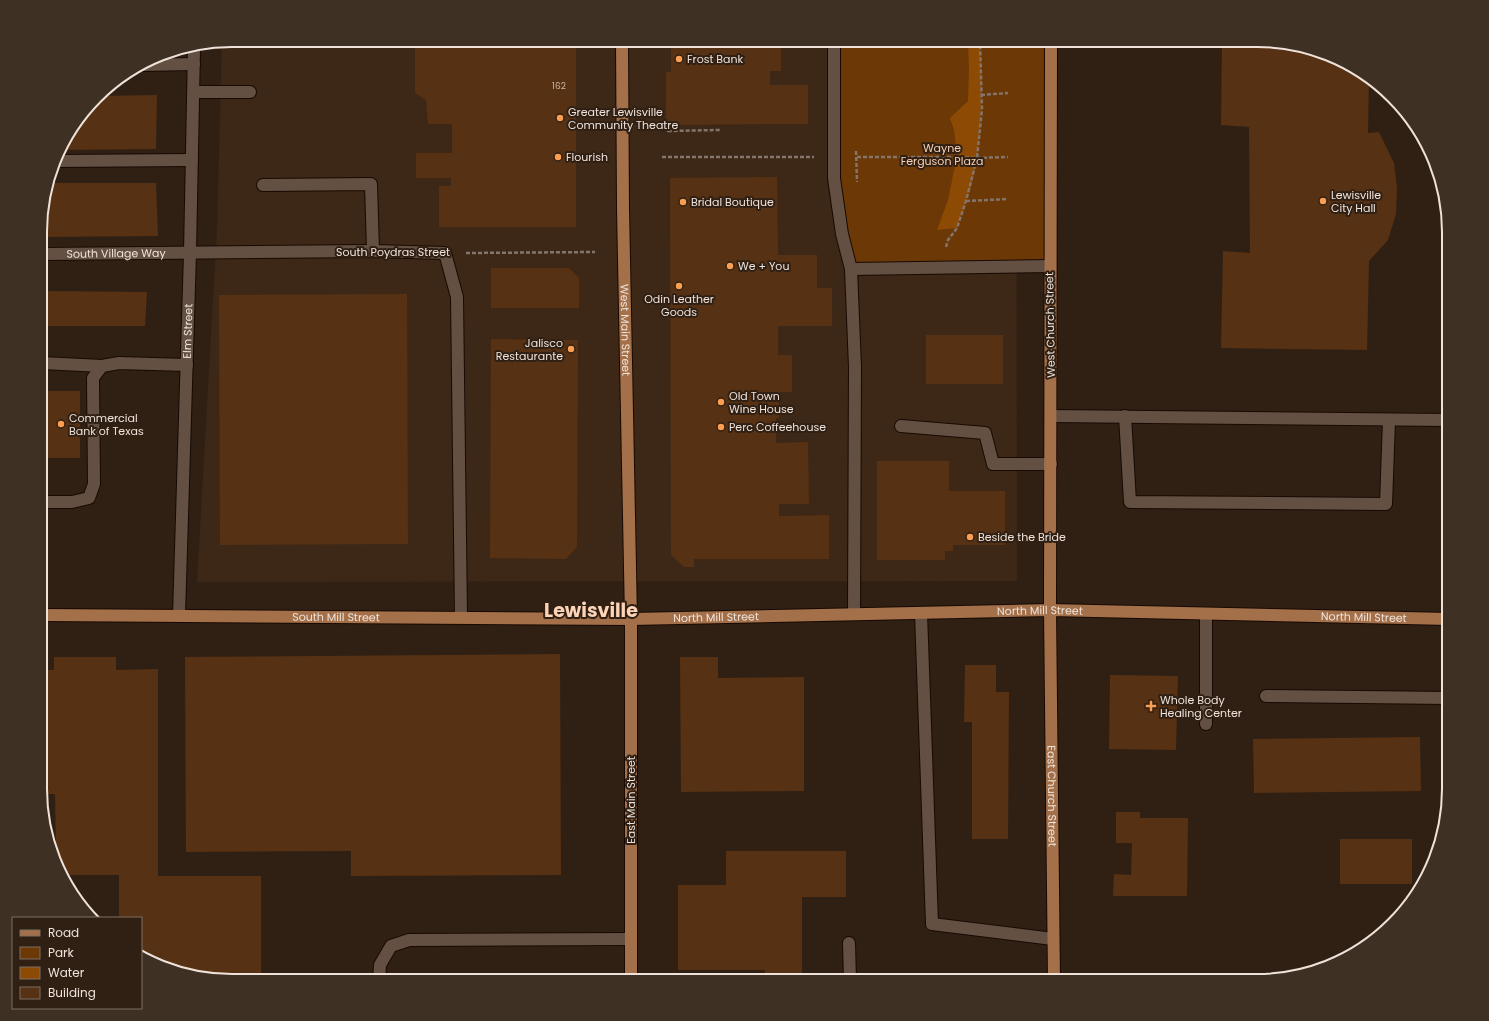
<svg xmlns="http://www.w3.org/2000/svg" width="1489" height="1021" font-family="Poppins,sans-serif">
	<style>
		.built { fill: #3d2817 }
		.green { fill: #6c3806 }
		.water { fill: #8d4a05 }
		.building { fill: #563113 }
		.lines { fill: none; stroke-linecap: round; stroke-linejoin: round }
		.minor-casing { stroke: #180902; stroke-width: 14 }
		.major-casing { stroke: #180902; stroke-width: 14 }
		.path { stroke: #83756b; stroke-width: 2.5; stroke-dasharray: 4 2; stroke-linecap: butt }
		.minor { stroke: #635043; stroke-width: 12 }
		.major { stroke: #a3704a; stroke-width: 12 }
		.poi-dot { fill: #fc9e52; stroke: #302014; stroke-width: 1.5 }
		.labels { text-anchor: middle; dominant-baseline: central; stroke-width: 4; stroke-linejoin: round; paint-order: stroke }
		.number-label { font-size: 9px; fill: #c8b6a8 }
		.poi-label { font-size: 11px; fill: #eee2da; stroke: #302014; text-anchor: start }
		.park-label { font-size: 11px; fill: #f7d0b4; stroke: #302014 }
		.street-label { font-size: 11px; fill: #eee2da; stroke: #302014 }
		.town-label { font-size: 19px; font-weight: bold; fill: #fdd4b7; stroke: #302014 }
		.rim { fill: none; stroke: #eee2da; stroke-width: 2 }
	</style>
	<rect width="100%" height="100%" fill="#302014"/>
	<path class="built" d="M232 40H1016L1017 581 197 582 217 230 222 42Z"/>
	<path class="green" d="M834 40H1050V266L851 269 842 234Z"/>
	<path class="water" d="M968 40H980V44C982 92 983 140 971 187 967 201 961 214 957 228L937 230 948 200 957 156 954 130 950 118 968 101 969 70Z"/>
	<path class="building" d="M415 40H576V227H439V186H451V178H416V153H452V124H428L426 100 415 93Z
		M671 40H781V71H770V85H808V124L666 125V72H671Z
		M1222 40H1269L1319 50 1369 77 1368 133 1379 132 1394 163 1397 188 1396 214 1388 240 1369 261 1367 350 1221 348 1223 251 1250 253 1249 127 1221 125Z
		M157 95 156 149 59 150 100 96Z
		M777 177 778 255H817V288H832V326H778V355H792V392H779V418H776V443L808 442 809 504H779V516L829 515V559H694V567H684L671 555 670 178Z
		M49 183H156L158 236 42 237V208Z
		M491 268H569L579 278V308H491Z
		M42 291 147 292 145 326H42Z
		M407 294 408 544 220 545 219 295Z
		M926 335H1003V384H926Z
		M491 339 578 340 577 547 566 559 490 558Z
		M42 391H80V458H42Z
		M877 461H949V491H1005V545H953V551H945V560H877Z
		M560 654 561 875 351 876V851L186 852 185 657Z
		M54 657H116V670L158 669V876H261V981H220L170 971 141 955V918H119V875H62L56 855 55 794H43V670H54Z
		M680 657H718V678L804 677V791L681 792Z
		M965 665H996V692H1009L1008 839H972V722H964Z
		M1110 675 1178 676 1176 750 1109 749Z
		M1420 737 1421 791 1254 793 1253 739Z
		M1116 812H1140V818H1188L1187 896H1113L1114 874 1131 875 1132 843H1116Z
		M1340 839H1412V884H1340Z
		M726 851H846V897H802V981H765V970H678V885H726Z"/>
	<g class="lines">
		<defs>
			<g id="minor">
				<path d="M834 40V178L842 234 851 269 855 367 854 614"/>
				<path d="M143 65 194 64"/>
				<path d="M194 92H250"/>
				<path d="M56 161 192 160"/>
				<path d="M263 185 371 184 373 251"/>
				<path id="s1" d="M42 254 373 251 445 253 457 297 461 617"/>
				<path d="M851 269 1050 266"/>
				<path d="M42 363 102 366"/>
				<path d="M1051 416 1449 420"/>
				<path d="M1125 416 1130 502 1386 504 1389 420"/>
				<path d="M901 426 985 433 993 464H1051"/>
				<path d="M42 502H72L89 498 94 484 93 378 102 366 119 363 187 365"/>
				<path d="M921 613 932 924 1053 939"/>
				<path d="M1206 614V724"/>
				<path id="s2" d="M179 615 190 253 194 48"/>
				<path d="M1266 696 1449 698"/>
				<path d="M849 943 850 981"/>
				<path d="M379 981 380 965 391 946 409 940 631 939"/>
			</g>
			<g id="major">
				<path id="s3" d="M622 40 623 208 631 619V981"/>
				<path id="s4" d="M1051 40 1050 610 1054 981"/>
				<path id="s5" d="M42 615 631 619 1050 610 1449 619"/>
			</g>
		</defs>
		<use href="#minor" class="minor-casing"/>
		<use href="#major" class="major-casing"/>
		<path class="path" d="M980 44H1007
			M981 95 1008 93
			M666 125 668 131 720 130
			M856 151 857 182
			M662 157H814
			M857 157H957L977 158 1008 157
			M966 201 1008 199
			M946 247 948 240 957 228 966 201 977 158 982 109 980 40
			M466 253 595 252"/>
		<use href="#minor" class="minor"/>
		<use href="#major" class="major"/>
	</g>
	<g class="poi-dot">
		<circle cx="679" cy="59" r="4"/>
		<circle cx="560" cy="118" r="4"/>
		<circle cx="558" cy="157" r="4"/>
		<circle cx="1323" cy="201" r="4"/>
		<circle cx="683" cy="202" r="4"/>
		<circle cx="730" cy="266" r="4"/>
		<circle cx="679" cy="286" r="4"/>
		<circle cx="571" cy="349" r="4"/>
		<circle cx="721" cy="402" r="4"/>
		<circle cx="61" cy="424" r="4"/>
		<circle cx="721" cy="427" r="4"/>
		<circle cx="970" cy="537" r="4"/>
		<path d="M1149 700h4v4h4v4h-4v4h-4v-4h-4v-4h4z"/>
	</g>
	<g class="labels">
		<g class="number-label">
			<text x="559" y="86">162</text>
		</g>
		<g class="poi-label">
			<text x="687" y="59">Frost Bank</text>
			<text x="568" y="112">Greater Lewisville<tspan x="568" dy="13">Community Theatre</tspan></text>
			<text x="566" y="157">Flourish</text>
			<text x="1331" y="195">Lewisville<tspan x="1331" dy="13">City Hall</tspan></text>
			<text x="691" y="202">Bridal Boutique</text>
			<text x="738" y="266">We + You</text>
			<text x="679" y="299" text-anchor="middle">Odin Leather<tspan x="679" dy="13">Goods</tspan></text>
			<text x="563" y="343" text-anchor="end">Jalisco<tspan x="563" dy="13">Restaurante</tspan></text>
			<text x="729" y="396">Old Town<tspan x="729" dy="13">Wine House</tspan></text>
			<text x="69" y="418">Commercial<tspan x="69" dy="13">Bank of Texas</tspan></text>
			<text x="729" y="427">Perc Coffeehouse</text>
			<text x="978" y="537">Beside the Bride</text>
			<text x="1160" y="700">Whole Body<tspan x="1160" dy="13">Healing Center</tspan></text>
		</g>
		<g class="park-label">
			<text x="942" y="148">Wayne<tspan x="942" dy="13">Ferguson Plaza</tspan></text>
		</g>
		<g class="street-label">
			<text x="393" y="252">South Poydras Street</text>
			<text stroke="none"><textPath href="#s1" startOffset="74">South Village Way</textPath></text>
			<text transform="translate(1050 325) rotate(-91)">West Church Street</text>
			<text stroke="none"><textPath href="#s3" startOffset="290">West Main Street</textPath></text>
			<text stroke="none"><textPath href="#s2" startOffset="284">Elm Street</textPath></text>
			<text stroke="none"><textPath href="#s5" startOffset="998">North Mill Street</textPath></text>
			<text stroke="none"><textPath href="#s5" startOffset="294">South Mill Street</textPath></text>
			<text stroke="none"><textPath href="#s5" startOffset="674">North Mill Street</textPath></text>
			<text stroke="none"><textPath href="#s5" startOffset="1322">North Mill Street</textPath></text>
			<text stroke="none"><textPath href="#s4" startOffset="756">East Church Street</textPath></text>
			<text transform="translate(631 800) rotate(-90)">East Main Street</text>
		</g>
		<g class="town-label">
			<text x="591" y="610">Lewisville</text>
		</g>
	</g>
	<path d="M0 0H1489V1021H0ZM232 47H1257A185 185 0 0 1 1442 232V789A185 185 0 0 1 1257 974H232A185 185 0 0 1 47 789V232A185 185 0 0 1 232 47Z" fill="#3f3024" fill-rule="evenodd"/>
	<path class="rim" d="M232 47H1257A185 185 0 0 1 1442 232V789A185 185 0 0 1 1257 974H232A185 185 0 0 1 47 789V232A185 185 0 0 1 232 47Z"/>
	<rect x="12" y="917" width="130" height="92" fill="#302014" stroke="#7c6e63"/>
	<rect x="20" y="930" width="20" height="6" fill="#a3704a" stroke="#7c6e63"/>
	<text x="48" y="937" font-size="12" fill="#eee2da">Road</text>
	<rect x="20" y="947" width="20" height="12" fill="#6c3806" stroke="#7c6e63"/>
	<text x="48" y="957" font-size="12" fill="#eee2da">Park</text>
	<rect x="20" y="967" width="20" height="12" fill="#8d4a05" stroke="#7c6e63"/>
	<text x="48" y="977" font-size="12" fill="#eee2da">Water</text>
	<rect x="20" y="987" width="20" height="12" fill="#563113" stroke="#7c6e63"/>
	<text x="48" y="997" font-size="12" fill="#eee2da">Building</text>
</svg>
